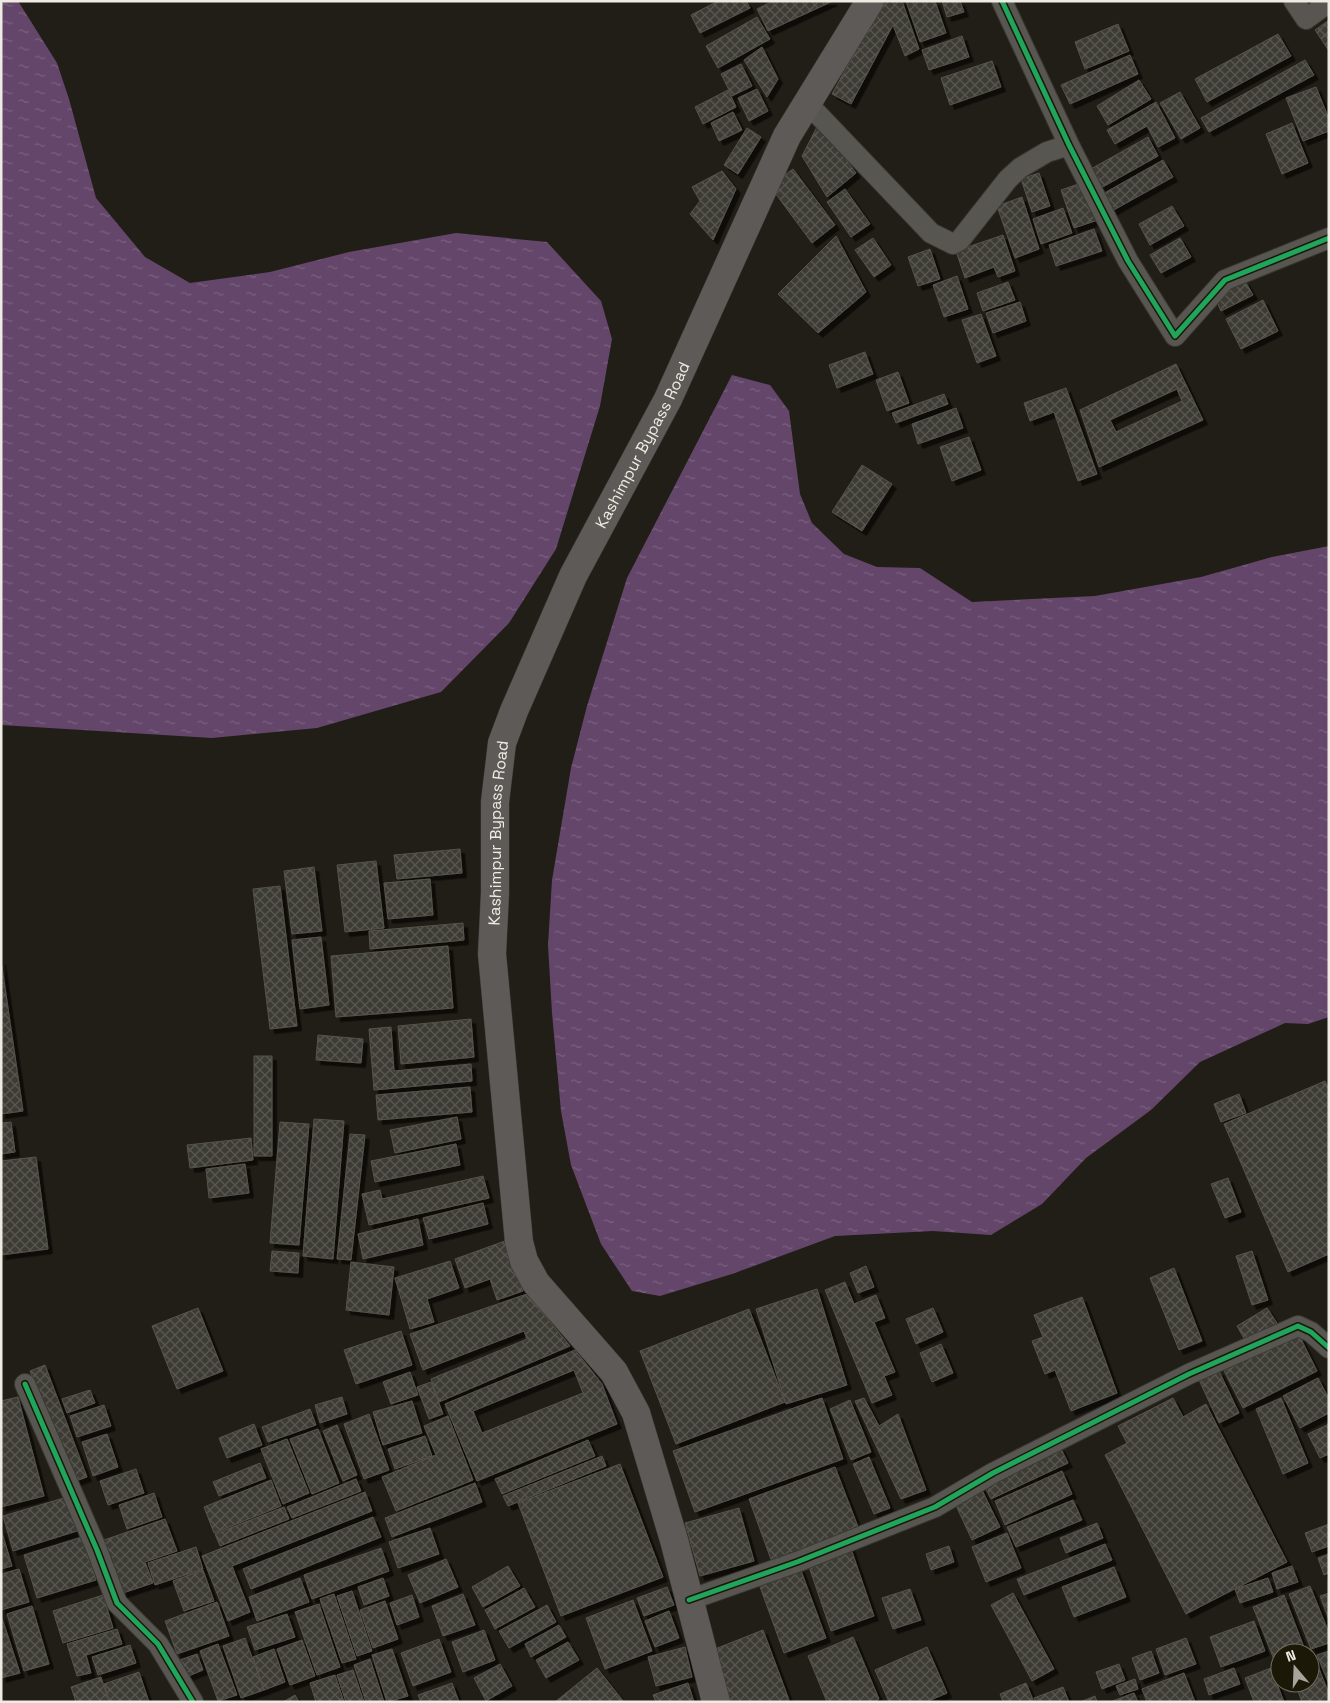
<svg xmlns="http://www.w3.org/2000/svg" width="1330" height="1703" font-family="'Space Grotesk',sans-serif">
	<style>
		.water { fill: url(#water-ripples) }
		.building { fill: url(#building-cross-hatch); stroke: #55534b; fill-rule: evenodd; filter: url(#shadow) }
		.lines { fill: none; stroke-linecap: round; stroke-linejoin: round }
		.street-casing { stroke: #3b3933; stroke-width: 22 }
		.secondary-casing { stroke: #3b3933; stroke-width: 29 }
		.street { stroke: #585650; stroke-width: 20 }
		.secondary { stroke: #5d5a57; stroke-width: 28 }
		.cycleway-casing { stroke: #1b1808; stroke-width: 8 }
		.cycleway { stroke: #20a55d; stroke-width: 5 }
		.labels { text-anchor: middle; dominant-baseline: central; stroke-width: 4; stroke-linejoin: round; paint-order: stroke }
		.street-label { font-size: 16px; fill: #eeece2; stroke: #1b1808 }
	</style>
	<defs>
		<pattern id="water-ripples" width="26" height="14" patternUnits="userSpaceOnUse" patternTransform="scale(1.25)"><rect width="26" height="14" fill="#64466b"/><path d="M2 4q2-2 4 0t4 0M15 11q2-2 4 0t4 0" fill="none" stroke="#7a6180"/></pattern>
		<pattern id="building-cross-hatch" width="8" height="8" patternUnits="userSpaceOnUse" patternTransform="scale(1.25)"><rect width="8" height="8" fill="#3d3b34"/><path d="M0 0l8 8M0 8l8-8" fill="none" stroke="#595851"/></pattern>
		<filter id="shadow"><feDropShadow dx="4.5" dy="4.5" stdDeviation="0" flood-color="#0009"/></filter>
	</defs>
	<rect width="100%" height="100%" fill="#201e16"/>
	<path class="water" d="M1 1H18L57 63 69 99 96 198 145 257 190 283 270 272 349 252 456 233 547 242 601 301 612 339 600 406 556 549 509 623 441 692 317 728 212 738 1 725Z
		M732 375 770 385 789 411 800 494 812 523 844 554 877 567 920 568 972 602 1095 596 1201 577 1272 557 1329 546V1017L1308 1024 1285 1023 1200 1062 1151 1110 1086 1158 1042 1204 991 1235 933 1231 835 1236 732 1274 660 1296 632 1291 601 1244 571 1165 561 1111 552 1013 548 945 552 880 571 768 587 706 627 578Z"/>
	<path class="building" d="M718 1H746L750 8 700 33 691 15Z
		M773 1H833L768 31 757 9Z
		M883 1H902L919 49 905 56 893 25 851 104 832 94Z
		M906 1H935L946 33 920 42Z
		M942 1H960L964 12 947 17Z
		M757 17 770 39 718 68 706 46Z
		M1329 20V51L1315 30Z
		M1118 24 1129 51 1085 69 1075 42Z
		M1278 34 1291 56 1207 102 1195 79Z
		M962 36 969 57 929 70 922 50Z
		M762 47 778 79 767 97 744 60Z
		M1130 55 1138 74 1070 104 1061 85Z
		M1305 60 1314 75 1209 132 1201 118Z
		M992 61 1001 87 950 105 941 78Z
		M741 64 752 86 732 96 721 74Z
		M1139 80 1151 99 1108 125 1097 106Z
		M1316 87 1329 119V131L1303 141 1286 98Z
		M757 89 768 111 749 121 738 98Z
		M728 90 736 107 703 124 695 107Z
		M1180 92 1200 128 1181 139 1160 103Z
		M1156 102 1175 138 1158 147 1147 126 1115 144 1107 130Z
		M733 112 742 130 719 141 711 123Z
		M819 123 856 173 827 197 802 156Z
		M1292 123 1308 163 1282 174 1266 134Z
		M747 128 761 137 738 174 724 165Z
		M1148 137 1158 156 1099 189 1089 170Z
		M1163 160 1173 177 1110 212 1101 195Z
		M793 169 835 225 812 243 770 186Z
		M722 171 736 189 713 240 690 214 700 201 692 187Z
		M1039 173 1050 206 1032 212 1021 179Z
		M1084 182 1098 220 1074 228 1061 190Z
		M845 189 870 224 851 237 827 202Z
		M1022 197 1039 249 1015 258 997 206Z
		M1172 206 1184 226 1150 245 1139 224Z
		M1063 208 1072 233 1041 244 1033 219Z
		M1094 229 1102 251 1056 266 1049 245Z
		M1003 235 1015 271 998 277 994 267 965 278 956 251Z
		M836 236 866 292 818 333 778 294Z
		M873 238 891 265 874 277 855 250Z
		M1180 238 1191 257 1161 273 1150 255Z
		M930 249 940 279 918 286 908 257Z
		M957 276 968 309 944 317 933 285Z
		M1245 281 1253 295 1221 311 1214 296Z
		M1008 282 1015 300 983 311 977 293Z
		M1263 300 1278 331 1241 349 1226 319Z
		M1020 302 1026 321 993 333 986 313Z
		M981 314 996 356 977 363 962 320Z
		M865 352 873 374 837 388 829 365Z
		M1176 364 1203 420 1099 467 1080 410ZM1177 389 1182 401 1116 432 1110 420Z
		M898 372 909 403 887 411 876 380Z
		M1066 388 1097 474 1078 481 1054 412 1030 421 1024 403Z
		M944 394 948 404 896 423 892 413Z
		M956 408 963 428 918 444 912 424Z
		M969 437 981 470 952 481 940 447Z
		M862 465 892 484 862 531 832 512Z
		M460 849 462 873 397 879 394 855Z
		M376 861 384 928 345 932 337 865Z
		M314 867 322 931 292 934 284 871Z
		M430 879 433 915 388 919 384 883Z
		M280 886 297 1026 270 1029 253 889Z
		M463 923 464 940 370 949 369 931Z
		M321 937 329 1005 300 1009 292 940Z
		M448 946 453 1008 336 1017 331 956Z
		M1 960 23 1111 1 1114Z
		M471 1019 474 1057 401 1064 398 1026Z
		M391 1027 394 1071 471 1064 472 1081 374 1090 369 1029Z
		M318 1035 363 1039 361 1063 316 1060Z
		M254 1056H272V1156H254Z
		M1325 1081 1329 1089V1254L1288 1272 1224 1124Z
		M470 1087 472 1112 378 1120 376 1095Z
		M1239 1094 1246 1113 1221 1122 1214 1104Z
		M457 1117 461 1139 395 1153 390 1130Z
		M314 1119 344 1121 333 1259 303 1256Z
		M11 1122 15 1152 1 1154V1123Z
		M280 1122 309 1124 299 1245 270 1243Z
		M350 1134 365 1135 351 1260 337 1259Z
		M251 1138 253 1160 190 1168 187 1145Z
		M456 1144 460 1165 375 1182 371 1161Z
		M36 1157 48 1249 1 1255V1161Z
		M245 1164 249 1193 209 1198 206 1169Z
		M483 1176 489 1198 369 1225 362 1194 380 1190 382 1199Z
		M1228 1178 1241 1212 1225 1218 1211 1184Z
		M483 1203 488 1224 429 1239 423 1218Z
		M418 1219 423 1245 363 1259 358 1234Z
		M505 1241 523 1291 497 1300 490 1279 465 1288 455 1259Z
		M272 1251 299 1253 298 1273 270 1271Z
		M1252 1251 1268 1300 1252 1305 1236 1256Z
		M450 1261 459 1288 427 1299 434 1322 410 1329 395 1278Z
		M351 1262 394 1267 389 1315 346 1310Z
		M866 1266 874 1287 858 1293 850 1273Z
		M1174 1268 1202 1341 1179 1350 1150 1278Z
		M845 1282 854 1304 876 1295 885 1318 874 1322 895 1372 884 1376 892 1395 872 1403 825 1290Z
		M817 1289 847 1385 786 1404 756 1309Z
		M527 1294 570 1346 439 1402 431 1379 527 1339 524 1331 423 1370 410 1334Z
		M1082 1297 1117 1393 1071 1411 1055 1370 1045 1374 1032 1341 1043 1337 1034 1315Z
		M198 1308 223 1371 177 1389 152 1326Z
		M933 1308 943 1332 916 1344 906 1319Z
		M1267 1308 1277 1323 1246 1342 1237 1326Z
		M749 1309 785 1402 676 1444 640 1351Z
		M401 1331 412 1365 356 1384 344 1350Z
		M1298 1333 1317 1371 1243 1408 1224 1371Z
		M941 1344 953 1373 932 1382 920 1353Z
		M575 1350 602 1384 617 1424 477 1481 445 1404ZM574 1370 583 1393 482 1433 473 1411Z
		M45 1365 87 1477 73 1482 30 1371Z
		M1219 1371 1239 1413 1219 1423 1199 1380Z
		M410 1372 418 1395 391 1404 383 1382Z
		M1318 1378 1329 1399V1413L1300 1428 1283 1396Z
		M431 1382 443 1414 429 1419 417 1387Z
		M90 1390 95 1403 67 1413 62 1399Z
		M18 1397 44 1496 1 1507V1401Z
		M342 1397 347 1414 320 1423 315 1405Z
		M822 1398 843 1459 695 1512 673 1451Z
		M864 1398 879 1426 898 1414 926 1490 901 1499 855 1401Z
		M1173 1398 1183 1417 1206 1404 1287 1562 1186 1614 1105 1455 1127 1443 1118 1426Z
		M1281 1398 1308 1463 1283 1474 1256 1409Z
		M850 1400 871 1452 851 1460 830 1409Z
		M412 1401 422 1433 383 1445 373 1412Z
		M104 1405 111 1426 77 1437 70 1416Z
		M310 1409 316 1425 268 1442 262 1427Z
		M369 1414 389 1470 364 1479 344 1424Z
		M448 1416 473 1480 396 1511 382 1477 436 1455 424 1426Z
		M254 1424 262 1445 227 1458 219 1438Z
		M1329 1424V1454L1320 1458 1308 1434Z
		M337 1425 357 1475 343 1481 323 1431Z
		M318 1429 339 1483 312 1494 290 1439Z
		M107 1434 118 1467 93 1476 82 1442Z
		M425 1436 432 1456 395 1469 388 1449Z
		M287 1439 309 1493 283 1504 261 1449Z
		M588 1440 595 1456 502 1494 495 1479Z
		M1060 1447 1068 1463 991 1499 983 1483Z
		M602 1456 606 1466 508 1506 503 1496Z
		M869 1457 890 1508 874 1514 853 1464Z
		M260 1463 266 1478 219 1496 213 1482Z
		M620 1464 663 1577 561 1616 518 1503Z
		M835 1467 860 1532 773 1565 749 1499Z
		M136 1469 144 1493 108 1505 100 1481Z
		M1062 1471 1072 1494 1005 1525 995 1501Z
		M356 1479 361 1491 292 1518 287 1507Z
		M271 1480 281 1506 214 1533 204 1507Z
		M475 1483 482 1502 392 1537 385 1518Z
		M980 1486 1000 1527 972 1540 953 1499Z
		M365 1492 372 1511 232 1566 250 1612 228 1621 202 1556Z
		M154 1493 162 1517 127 1529 119 1505Z
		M67 1497 77 1531 13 1551 3 1516Z
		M1073 1500 1082 1520 1016 1547 1007 1527Z
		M284 1507 289 1519 220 1546 215 1534Z
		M739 1508 754 1561 700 1576 685 1523Z
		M373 1517 381 1537 251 1589 243 1569Z
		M165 1519 177 1551 145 1562 153 1583 123 1593 104 1540Z
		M1097 1523 1103 1538 1066 1553 1060 1538Z
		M1329 1524V1546L1312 1552 1305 1533Z
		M430 1528 439 1554 398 1568 389 1542Z
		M1 1529 12 1566 1 1569Z
		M1007 1533 1021 1568 986 1582 972 1547Z
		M82 1537 96 1580 37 1598 24 1555Z
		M1105 1544 1112 1560 1024 1595 1017 1579Z
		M850 1546 874 1616 831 1631 807 1561Z
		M949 1546 954 1562 931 1570 926 1554Z
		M196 1547 203 1569 155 1585 148 1563Z
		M381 1548 389 1571 312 1599 304 1575Z
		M1329 1554V1573L1324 1575 1318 1558Z
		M446 1559 458 1587 420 1603 408 1575Z
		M508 1566 520 1586 483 1607 472 1587Z
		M1292 1566 1298 1582 1277 1589 1272 1573Z
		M1114 1567 1126 1597 1074 1617 1062 1587Z
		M800 1568 826 1638 784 1653 759 1584Z
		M19 1569 29 1602 1 1610V1574Z
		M203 1570 214 1601 184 1611 173 1581Z
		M300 1578 309 1602 257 1621 249 1597Z
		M383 1578 389 1596 364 1605 358 1587Z
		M1268 1578 1273 1592 1240 1603 1235 1589Z
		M1310 1586 1329 1633V1643L1311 1649 1289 1594Z
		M667 1587 674 1605 644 1616 637 1598Z
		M524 1588 535 1607 495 1629 485 1610Z
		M910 1589 921 1620 893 1629 882 1598Z
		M352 1591 372 1651 357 1656 337 1596Z
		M1013 1593 1054 1669 1032 1681 991 1605Z
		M1329 1593V1620L1320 1596Z
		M334 1594 356 1659 342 1663 320 1599Z
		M463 1594 475 1625 443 1636 432 1606Z
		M103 1595 113 1628 63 1643 53 1611Z
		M412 1595 419 1617 397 1625 390 1603Z
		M1284 1595 1305 1650 1298 1653H1280V1660L1275 1662 1253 1607Z
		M633 1600 652 1651 605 1669 586 1618Z
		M385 1601 398 1639 373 1648 360 1610Z
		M217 1602 229 1636 177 1654 165 1621Z
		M319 1604 340 1667 317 1675 295 1612Z
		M547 1605 556 1622 509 1648 499 1631Z
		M32 1606 49 1664 24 1671 7 1614Z
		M669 1611 679 1638 655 1647 645 1621Z
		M287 1614 295 1637 255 1650 247 1627Z
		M1 1615 20 1673 1 1678Z
		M1254 1621 1265 1651 1221 1667 1210 1637Z
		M559 1625 566 1637 531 1657 525 1644Z
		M117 1629 122 1644 86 1655 91 1673 77 1676 67 1644Z
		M484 1630 495 1660 463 1672 452 1642Z
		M763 1630 789 1700 783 1702H729L710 1651Z
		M853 1637 879 1699 873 1702H827L808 1656Z
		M245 1638 264 1690 241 1698 223 1646Z
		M1186 1638 1196 1664 1165 1675 1156 1649Z
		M439 1639 451 1672 413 1686 401 1653Z
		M302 1640 315 1676 290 1685 277 1649Z
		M568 1642 579 1660 546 1678 536 1660Z
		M218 1644 237 1695 218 1701 200 1651Z
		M130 1645 136 1663 98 1675 92 1657Z
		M685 1647 692 1677 656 1686 648 1657Z
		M927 1647 947 1693 926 1702H889L875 1670Z
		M274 1649 285 1682 264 1690 253 1657Z
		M392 1649 408 1696 387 1702 372 1655Z
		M1151 1651 1159 1673 1140 1680 1132 1658Z
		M1329 1651V1684L1317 1655Z
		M197 1654 203 1670 186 1677 180 1660Z
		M1314 1656 1329 1694V1702H1302L1295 1683H1310V1658Z
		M370 1659 384 1702H366L354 1665Z
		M500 1664 512 1686 486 1701 474 1678Z
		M1119 1664 1125 1680 1102 1689 1096 1672Z
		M597 1668 624 1702H555Z
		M1234 1668 1240 1684 1209 1695 1204 1679Z
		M1271 1668 1284 1702H1254L1245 1678Z
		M353 1670 364 1702H346L337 1675Z
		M139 1672 149 1702H110L104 1684Z
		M1184 1673 1195 1702H1147L1142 1689Z
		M335 1675 344 1702H316L310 1683Z
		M101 1677 109 1702H76L71 1687Z
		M1135 1679 1138 1689 1120 1695 1116 1686Z
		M452 1683 459 1702H421L418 1695Z
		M688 1683 694 1702H656L653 1695Z
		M1026 1683 1034 1702H1003L1000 1694Z
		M1063 1687 1069 1702H1036L1034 1698Z
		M1134 1693 1138 1702H1110Z
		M295 1695 299 1702H283Z
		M1095 1696 1097 1702H1080Z"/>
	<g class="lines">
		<defs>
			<path id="street" d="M1002 1 1069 145 1128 261 1175 336 1225 280 1329 238
				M1294 1 1306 19 1329 2
				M808 104 931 233 953 244 960 240 1008 179 1020 168 1047 152 1069 145
				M25 1384 97 1550 117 1603 158 1644 193 1702
				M689 1600 797 1562 935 1507 993 1473 1189 1374 1298 1326 1311 1332 1329 1348"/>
			<g id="secondary">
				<path id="s1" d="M716 1702 674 1540 636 1413 614 1372 536 1283 524 1261 519 1242 492 954 495 893V802L502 743 514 711 573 576 668 399 787 136 870 1"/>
			</g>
		</defs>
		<use href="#street" class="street-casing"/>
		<use href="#secondary" class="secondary-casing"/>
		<use href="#street" class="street"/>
		<use href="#secondary" class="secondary"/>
		<defs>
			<path id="cycleway" d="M1002 1 1069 145 1128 261 1175 336 1225 280 1329 238
				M25 1384 97 1550 117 1603 158 1644 193 1702
				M689 1600 797 1562 935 1507 993 1473 1189 1374 1298 1326 1311 1332 1329 1348"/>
		</defs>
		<use href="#cycleway" class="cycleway-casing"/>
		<use href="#cycleway" class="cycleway"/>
	</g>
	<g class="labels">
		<g class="street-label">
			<text stroke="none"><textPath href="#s1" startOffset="1340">Kashimpur Bypass Road</textPath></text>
			<text stroke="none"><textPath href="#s1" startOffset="920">Kashimpur Bypass Road</textPath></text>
		</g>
	</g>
	<rect width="1330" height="1703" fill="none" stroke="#eeece2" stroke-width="5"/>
	<g transform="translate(1295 1668) rotate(341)"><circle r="24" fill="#1b1808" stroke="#6f6d5f"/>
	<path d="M0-4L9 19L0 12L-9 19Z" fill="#a6a49b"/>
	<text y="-8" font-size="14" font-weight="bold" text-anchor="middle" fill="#eeece2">N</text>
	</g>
</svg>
